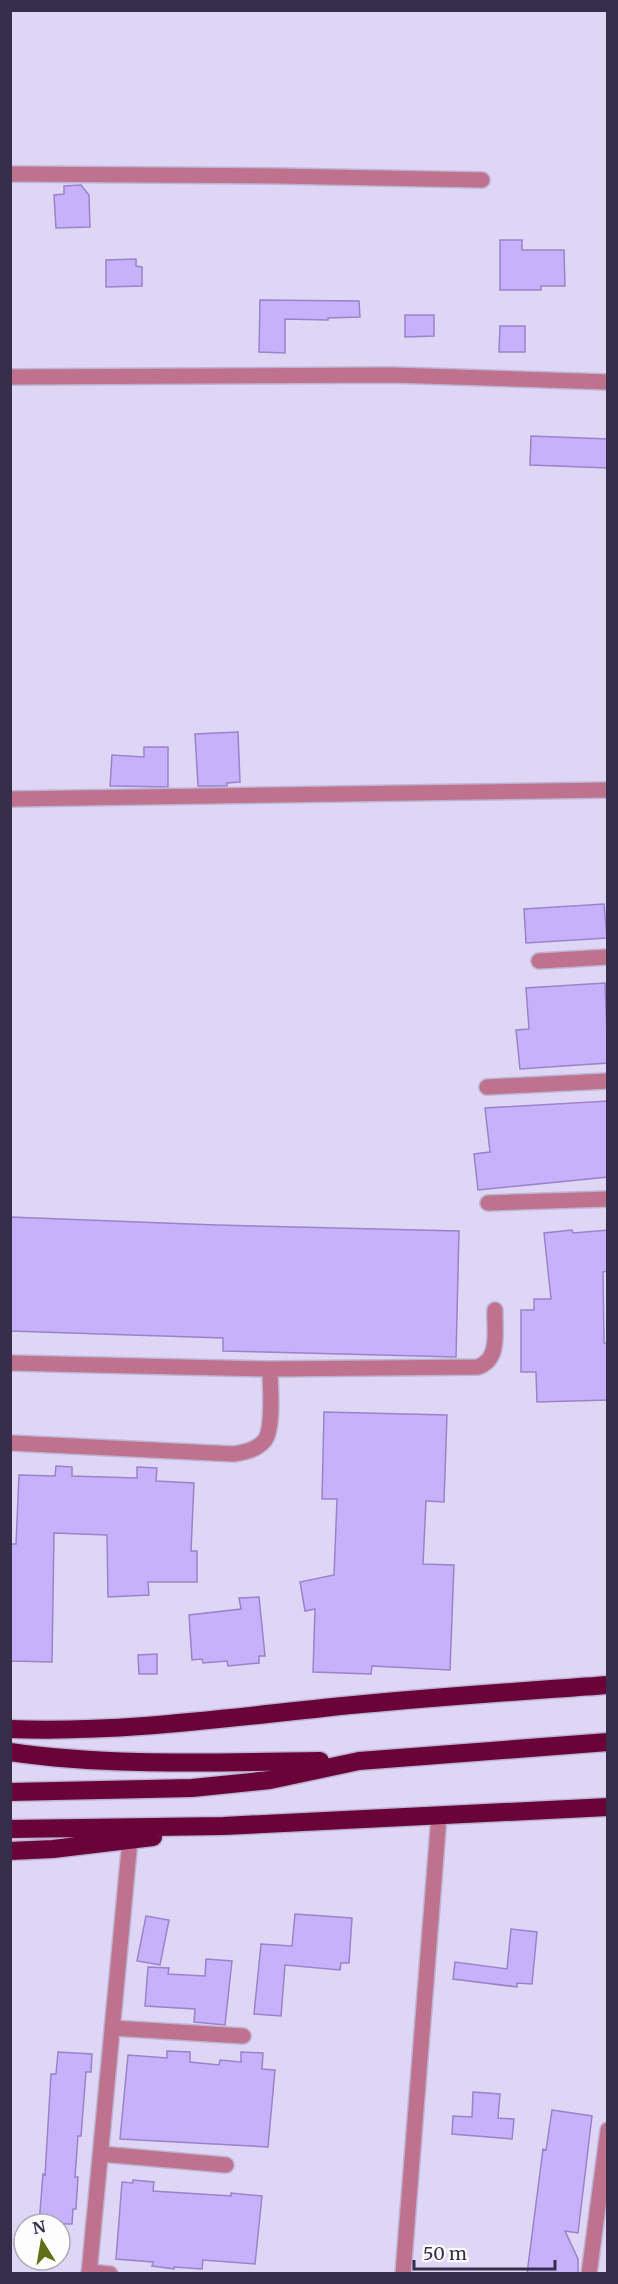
<svg xmlns="http://www.w3.org/2000/svg" width="618" height="2284" font-family="Merriweather,serif">
	<style>
		.building { fill: #c7b1fb; stroke: #9983ca; stroke-width: 1.5 }
		.lines { fill: none; stroke-linecap: round; stroke-linejoin: round }
		.minor-casing { stroke: #bdb4d3; stroke-width: 18 }
		.highway-casing { stroke: #bdb4d3; stroke-width: 21 }
		.minor { stroke: #bf728d; stroke-width: 15 }
		.highway { stroke: #690338; stroke-width: 18 }
	</style>
	<rect width="100%" height="100%" fill="#dfd6f5"/>
	<path class="building" d="M81 185 89 195 90 227 56 228 54 195 64 194V186Z
		M500 240H522V250H564L565 286H541V290H500Z
		M136 259V266L142 267V286L106 287V260Z
		M260 300 359 301 360 317 328 318V320L285 319V353L259 352Z
		M405 315H434V336L405 337Z
		M500 326H525V352H499Z
		M531 436 608 439V468L530 465Z
		M238 732 240 782 227 783V786H198L195 734Z
		M144 747H168V787L110 786 112 755 144 757Z
		M604 904 607 938 526 943 524 909Z
		M605 983 608 1063 520 1069 516 1030 529 1029 526 988Z
		M608 1101V1177L478 1190 474 1154 490 1152 485 1108Z
		M10 1217 216 1225 459 1231 456 1357 223 1351V1338L10 1331Z
		M572 1230 573 1233 608 1230V1271L603 1272 604 1343H608V1400L537 1402 536 1372H521V1310H534V1299H551L544 1233Z
		M324 1412 447 1415 444 1502 426 1501 423 1564 454 1565 450 1670 372 1666 371 1674 313 1672 315 1609 305 1611 300 1582 334 1575 337 1499H322Z
		M56 1466 72 1467V1476L137 1478V1467L157 1468 156 1481 194 1483 191 1551H197V1582H148L149 1595 108 1597 107 1535 54 1533 52 1662 10 1661V1544H16L19 1475 55 1476Z
		M259 1597 265 1656H259V1663L228 1666 227 1661 203 1663 202 1659 192 1660 189 1615 241 1609 239 1598Z
		M157 1654V1674H139L138 1655Z
		M295 1914 352 1918 349 1963H341L340 1970 285 1965 281 2016 254 2014 261 1944 292 1946Z
		M146 1916 169 1920 160 1965 137 1961Z
		M511 1929 537 1932 532 1984 517 1983V1987L453 1979 455 1962 507 1969Z
		M206 1959 232 1961 225 2025 194 2022 195 2009 145 2006 148 1967 169 1968 168 1974 205 1976Z
		M167 2051 190 2052V2062L219 2065 220 2060 241 2062V2052L263 2053 262 2069 275 2070 268 2147 120 2139 128 2055 167 2058Z
		M58 2052 92 2054 91 2072H86L81 2136H78L75 2177H78L76 2209H73L72 2224H39L43 2174 45 2175 51 2074H56Z
		M473 2092 500 2094 498 2118 514 2119 512 2139 452 2134 453 2116 472 2117Z
		M552 2110 592 2116 578 2233 565 2231 578 2259V2274H527L543 2149 546 2150Z
		M133 2180 154 2182 153 2191 231 2196V2193L262 2196 255 2264 203 2260 202 2269 174 2267V2269L152 2266 153 2262 116 2259 122 2182 133 2183Z"/>
	<g class="lines">
		<defs>
			<path id="minor" d="M10 174 277 176 482 180
				M10 377 392 375 608 382
				M10 799 608 790
				M539 961 608 957
				M487 1087 608 1081
				M488 1203 608 1199
				M10 1363 270 1369 478 1367C501 1359 494 1330 495 1310
				M10 1443 234 1454C245 1452 257 1450 265 1440 274 1427 270 1385 270 1369
				M112 2028 243 2036
				M101 2154 226 2165
				M89 2272 110 2274
				M89 2274 130 1840
				M403 2274 439 1816
				M589 2274 608 2130"/>
			<path id="highway" d="M10 1729C115 1733 219 1719 323 1708 417 1698 512 1692 608 1685
				M10 1752C113 1767 217 1762 320 1761
				M10 1792 192 1788 270 1780 359 1761 608 1742
				M10 1829 223 1826 608 1807
				M10 1851 53 1849 153 1837"/>
		</defs>
		<use href="#minor" class="minor-casing"/>
		<use href="#highway" class="highway-casing"/>
		<use href="#minor" class="minor"/>
		<use href="#highway" class="highway"/>
	</g>
	<rect width="618" height="2284" fill="none" stroke="#372e4c" stroke-width="24"/>
	<g transform="translate(42 2242) rotate(349)"><circle r="28" fill="#fdfdfd" stroke="#aeaab6" stroke-width="1.5"/>
	<path d="M0-4.5L10 22L0 15L-10 22Z" fill="#616e17"/>
	<text y="-9" font-size="16" font-weight="bold" text-anchor="middle" fill="#372e4c">N</text>
	</g>
	<path d="M414 2260v9h141v-9" fill="none" stroke="#372e4c" stroke-width="3"/>
	<text x="423" y="2260" font-size="18" fill="#372e4c" stroke="#fdfdfd" stroke-width="4.5" paint-order="stroke">50 m</text>
</svg>
